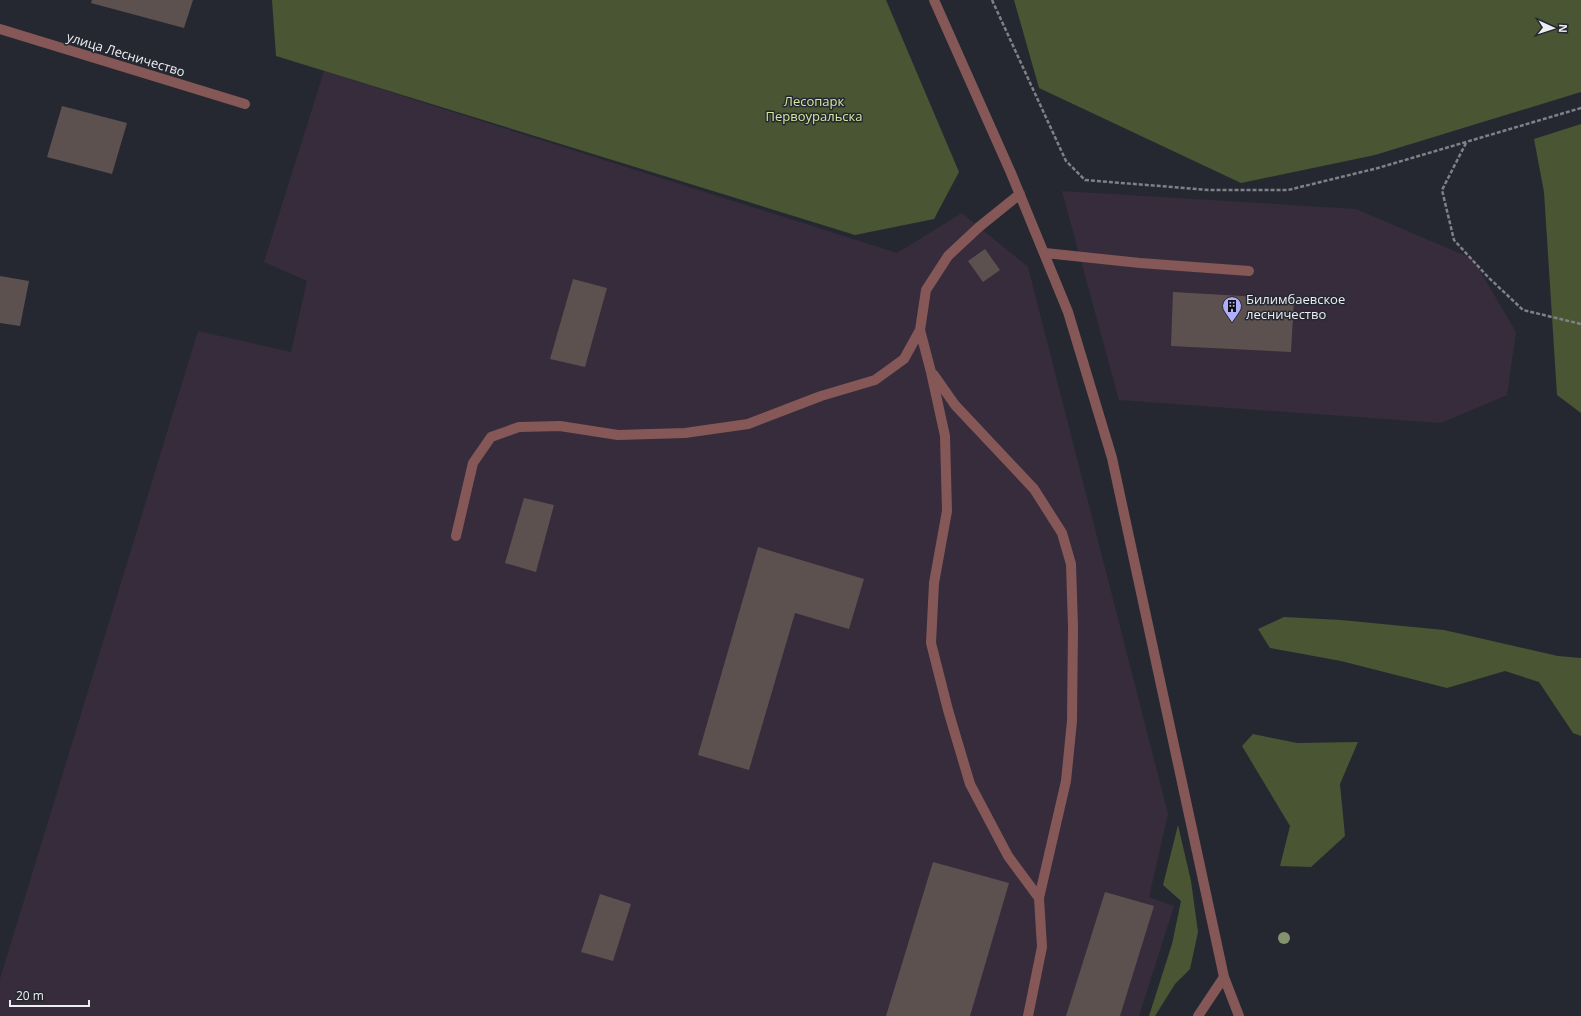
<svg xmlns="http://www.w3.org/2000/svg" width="1581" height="1016" font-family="'Open Sans',sans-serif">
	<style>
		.industrial { fill: #362c3b }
		.green { fill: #495533 }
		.building { fill: #5d5150 }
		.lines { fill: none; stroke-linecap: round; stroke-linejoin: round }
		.path { stroke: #7f8188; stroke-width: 2.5; stroke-dasharray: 4 2; stroke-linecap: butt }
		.service { stroke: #855857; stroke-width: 10 }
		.minor { stroke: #855857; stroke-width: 10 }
		.tree { fill: #84936e }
		.labels { text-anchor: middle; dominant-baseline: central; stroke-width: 3; stroke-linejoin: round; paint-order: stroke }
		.street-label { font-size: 13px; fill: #eceef3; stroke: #262831 }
		.park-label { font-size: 13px; fill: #d0ea9f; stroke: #262831 }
		.poi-label { font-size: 13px; fill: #eceef3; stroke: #262831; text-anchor: start }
	</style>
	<rect width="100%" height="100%" fill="#262831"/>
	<path class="industrial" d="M324 71 897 253 962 213 1028 267 1168 814 1149 897 1174 906 1139 1016H0V979L198 331 291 352 307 281 264 262Z
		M1062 191 1356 209 1473 259 1516 332 1507 395 1441 423 1119 400Z"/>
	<path class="green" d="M272 0H886L959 172 934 219 855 235 276 56Z
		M1014 0H1581V92L1375 155 1241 183 1039 88Z
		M1581 124V413L1557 395 1544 192 1534 139Z
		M1284 617 1341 620 1444 630 1558 656 1581 658V736L1573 733 1539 682 1505 671 1447 688 1341 661 1270 648 1258 629Z
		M1253 734 1297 743 1358 742 1340 784 1345 836 1311 867 1280 866 1290 826 1242 746Z
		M1178 825 1191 881 1198 932 1190 969 1175 984 1155 1016H1149L1172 944 1181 901 1163 885Z"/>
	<path class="building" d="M92 0H193L184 28 91 3Z
		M62 106 127 123 112 174 47 157Z
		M985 249 1000 270 983 282 968 261Z
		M0 276 29 281 20 326 0 323Z
		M573 279 607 288 585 367 550 359Z
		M1173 292 1294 299 1291 352 1171 346Z
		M524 498 554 505 536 572 505 563Z
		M758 547 864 579 849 629 795 613 749 770 698 755Z
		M933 862 1009 883 970 1016H886Z
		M1105 892 1154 906 1120 1016H1066Z
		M600 894 631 904 613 961 581 952Z"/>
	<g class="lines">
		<path class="path" d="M992 0 1066 161 1085 180 1209 190H1288L1378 168 1581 108
			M1466 143 1442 190 1454 240 1488 277 1523 310 1581 324"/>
		<path class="service" d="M934 0 1011 173 1068 312 1112 458 1224 977 1239 1016
			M1020 194 979 227 948 256 926 290 920 330 931 372 945 436 947 511 934 583 931 643 948 710 970 784 1008 856 1039 898 1042 947 1028 1016
			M1045 253 1140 263 1249 271
			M934 375 955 405 1034 489 1062 533 1071 564 1073 627 1072 721 1066 781 1039 898
			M456 536 473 463 491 437 519 427 560 426 618 435 685 433 748 424 821 396 875 380 904 359 920 330
			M1198 1016 1224 977"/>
		<path class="minor" d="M0 29 245 104"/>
	</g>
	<circle class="tree" cx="1284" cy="938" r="6"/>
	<defs>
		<symbol id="building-pin" viewBox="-11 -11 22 30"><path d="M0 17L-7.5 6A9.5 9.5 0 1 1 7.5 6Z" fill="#aeaefb" stroke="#262831"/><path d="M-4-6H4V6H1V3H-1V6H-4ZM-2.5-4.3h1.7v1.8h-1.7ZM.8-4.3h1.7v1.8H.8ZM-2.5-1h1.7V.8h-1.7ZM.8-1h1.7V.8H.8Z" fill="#111"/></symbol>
	</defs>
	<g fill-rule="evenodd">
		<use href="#building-pin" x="1221" y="295" width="22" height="30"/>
	</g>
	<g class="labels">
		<g class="street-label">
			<text transform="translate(126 54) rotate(17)">улица Лесничество</text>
		</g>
		<g class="park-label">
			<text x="814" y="101">Лесопарк<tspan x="814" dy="15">Первоуральска</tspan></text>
		</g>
		<g class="poi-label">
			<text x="1246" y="299">Билимбаевское<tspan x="1246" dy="15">лесничество</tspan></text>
		</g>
	</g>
	<g transform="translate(1553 28) rotate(93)" stroke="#262831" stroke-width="3" paint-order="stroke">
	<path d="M0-3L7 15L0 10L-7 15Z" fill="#eceef3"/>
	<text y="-6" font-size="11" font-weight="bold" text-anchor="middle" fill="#eceef3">N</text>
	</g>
	<path d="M10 1000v6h79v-6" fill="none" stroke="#eceef3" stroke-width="2"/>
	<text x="16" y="1000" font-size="12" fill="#eceef3" stroke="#262831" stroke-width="3" paint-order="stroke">20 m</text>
</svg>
